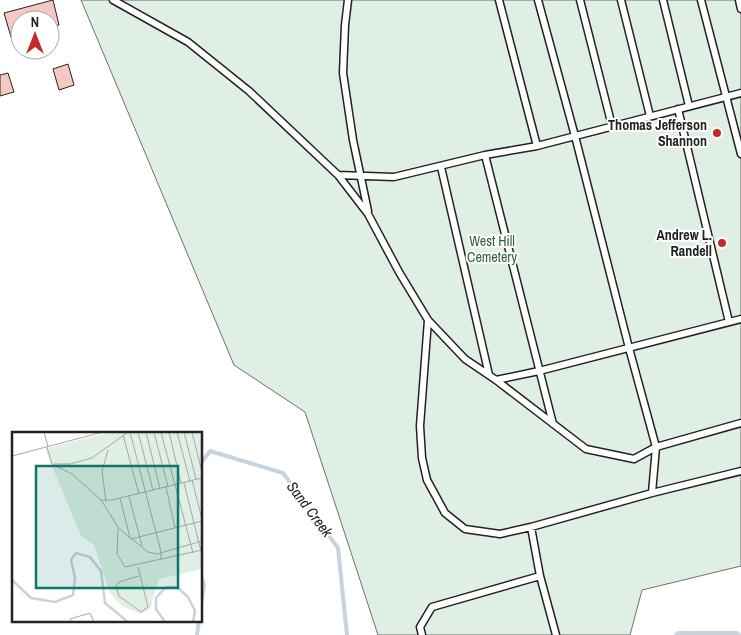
<svg xmlns="http://www.w3.org/2000/svg" width="741" height="635" font-family="'Archivo Narrow',sans-serif">
	<style>
		.green { fill: #e0efe3; stroke: #6f6f6f }
		.lines { fill: none; stroke-linecap: round; stroke-linejoin: round }
		.stream { stroke: #c7d3dd; stroke-width: 4 }
		.building { fill: #f3c9c0; stroke: #222 }
		.service-casing { stroke: #222; stroke-width: 9 }
		.service { stroke: #fff; stroke-width: 6 }
		.poi-dot { fill: #c62828; stroke: #fff; stroke-width: 2 }
		.labels { text-anchor: middle; dominant-baseline: central; stroke-width: 4; stroke-linejoin: round; paint-order: stroke }
		.poi-label { font-size: 14px; font-weight: bold; fill: #222; stroke: #fff; text-anchor: end }
		.park-label { font-size: 14px; fill: #2f5e38; stroke: #fff }
		.water-label { font-size: 15px; font-style: italic; fill: #222; stroke: #fff }
		.inset-river { fill: none; stroke: #c7d3dd; stroke-width: 2.5 }
		.inset-road { fill: none; stroke: #a7a7a7; stroke-width: 1 }
		.view { fill: #0f766e; fill-opacity: 0.15; stroke: #0f766e; stroke-width: 2.5 }
		.inset-edge { fill: none; stroke: #222; stroke-width: 2.5 }
	</style>
	<rect width="100%" height="100%" fill="#fff"/>
	<path class="green" d="M81 0H741V566L642 590 630 635H378L305 412 234 365Z"/>
	<g class="lines">
		<path class="stream" d="M201 463 210 451 283 473 338 548 347 635
			M201 575 204 586 201 604
			M197 635 199 621
			M676 635 678 633H737L739 635"/>
	</g>
	<path class="building" d="M53 0 59 25 50 27V20H20V35L11 37 4 13Z
		M68 64 74 85 59 90 53 69Z
		M8 73 14 92 0 96V75Z"/>
	<g class="lines">
		<defs>
			<path id="service" d="M113 0 188 42 249 91 338 175 368 214 399 272 428 320 465 359 496 380 539 371 741 319
				M348 0 345 25 343 73 353 140 368 211
				M499 0 537 146
				M538 0 575 136 629 348 656 447 652 493
				M580 0 612 126
				M621 0 650 116
				M663 0 689 106
				M701 0 741 154
				M739 0 741 9
				M678 109 729 322
				M485 155 553 424
				M441 167 489 375
				M338 175 394 177 485 155 537 146 741 93
				M428 320 420 426 422 458 427 480 445 513 465 529 500 534 531 527 652 493 741 471
				M496 380 586 449 634 459 656 447 741 423
				M531 527 540 576 556 635
				M422 635 420 627 432 607 540 576"/>
		</defs>
		<use href="#service" class="service-casing"/>
		<use href="#service" class="service"/>
	</g>
	<g class="poi-dot">
		<circle cx="717" cy="133" r="5"/>
		<circle cx="722" cy="243" r="5"/>
	</g>
	<g class="labels">
		<g class="poi-label">
			<text x="707" y="125">Thomas Jefferson<tspan x="707" dy="16">Shannon</tspan></text>
			<text x="712" y="235">Andrew L.<tspan x="712" dy="16">Randell</tspan></text>
		</g>
		<g class="park-label">
			<text x="492" y="241">West Hill<tspan x="492" dy="16">Cemetery</tspan></text>
		</g>
		<g class="water-label">
			<text transform="translate(310 509) rotate(53)">Sand Creek</text>
		</g>
	</g>
	<g transform="translate(12 432)">
		<rect width="190" height="190" fill="#fff"/>
		<path d="M98 0H190V137L147 147 138 177 129 182 110 174 98 161 82 113 69 104 33 17Z" fill="#e0efe3"/>
		<path class="inset-river" d="M0 148 19 166 43 170 61 163 63 146 59 128 64 121 78 125 89 139 93 171 116 190M153 190 144 177V166L154 155H165L176 165 183 179 181 190"/>
		<path class="inset-road" d="M32 0 36 15M118 0 149 120V128M126 0 141 58M134 0 148 57M142 0 156 55M149 0 181 121M157 0 169 51M165 0 178 49M172 0 184 47M180 0 190 40M111 3 127 62M35 15 40 32M0 24 91 0M40 32 60 42 89 68 106 95 119 107 190 89M42 32H58L80 26 116 0M180 48 190 87M172 51 189 119M154 55 163 96M117 64 130 114M108 66 118 106M89 68H100L190 46M94 70 90 39 96 18M106 96 105 122 113 135 190 118M120 107 136 120 145 122 190 109M126 135 136 175 129 180 107 164 104 154 107 150 127 144M59 190 58 187 78 181 82 190"/>
		<path class="view" d="M24 34H166V156H24Z"/>
		<rect width="190" height="190" class="inset-edge"/>
	</g>
	<g transform="translate(35 35)"><circle r="24" fill="#ffffff" stroke="#a7a7a7"/>
	<path d="M0-4L9 19L0 12L-9 19Z" fill="#c62828"/>
	<text y="-8" font-size="14" font-weight="bold" text-anchor="middle" fill="#222222">N</text>
	</g>
</svg>
